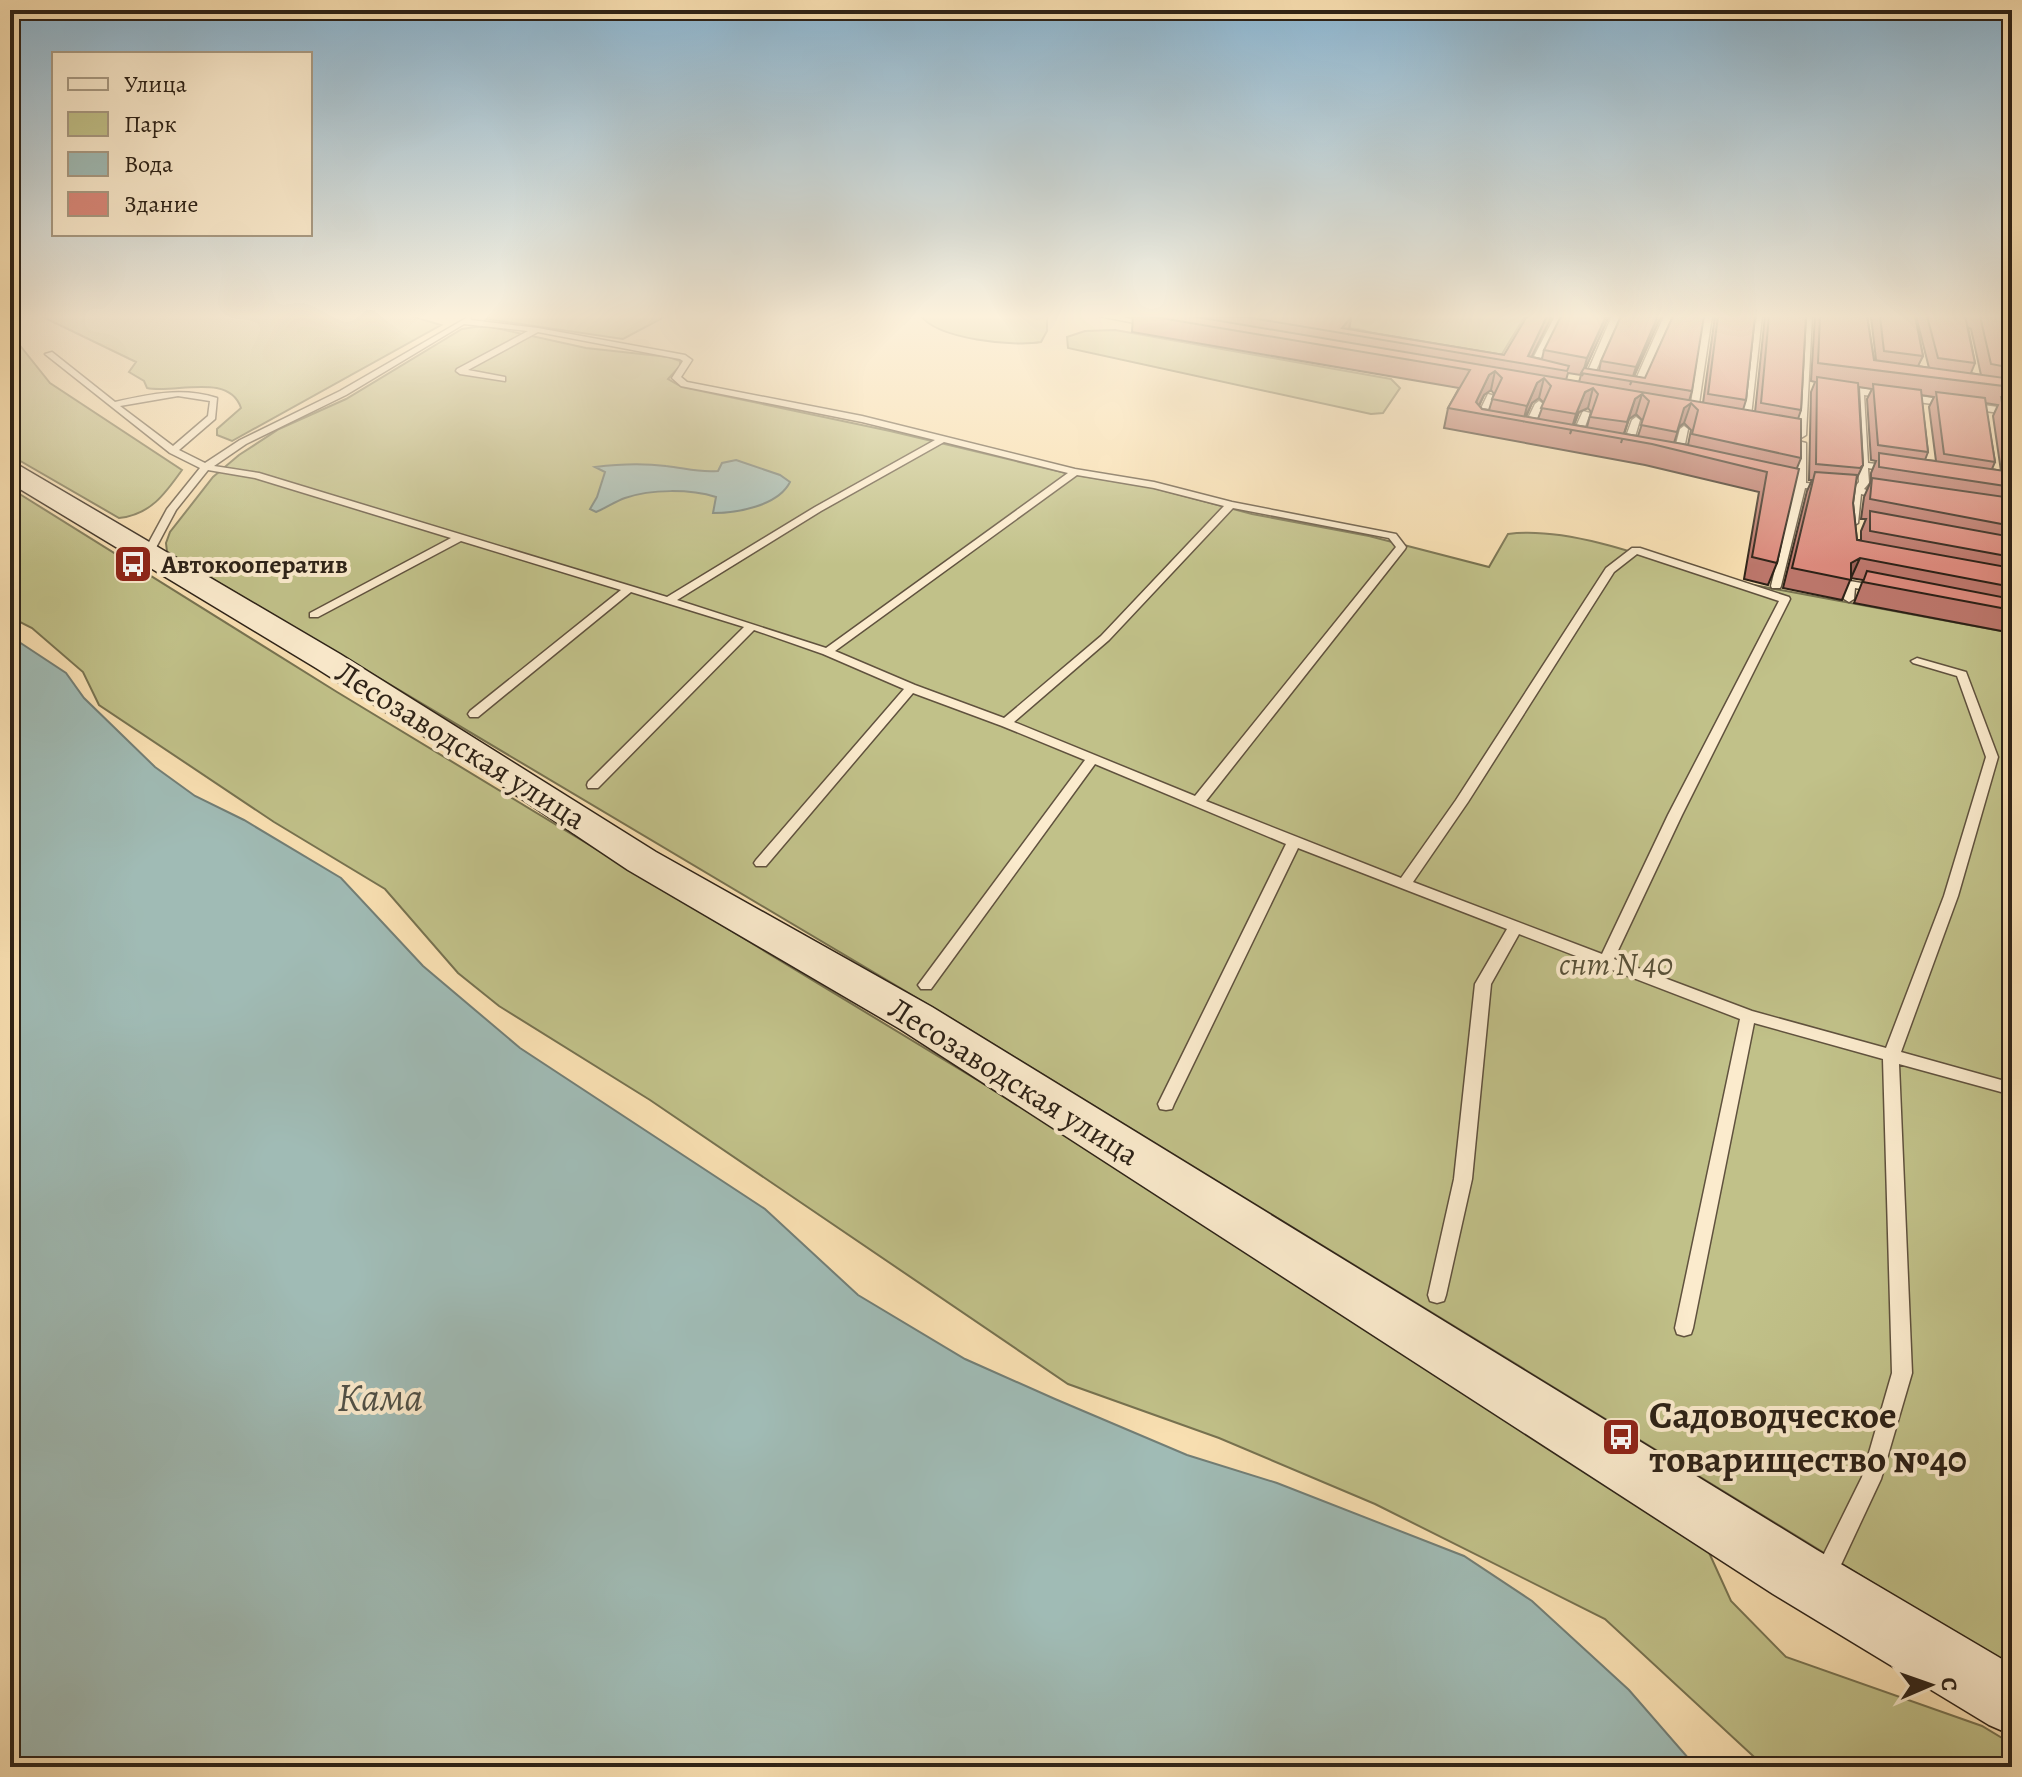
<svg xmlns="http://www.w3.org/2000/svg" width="2022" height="1777" font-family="Alegreya,serif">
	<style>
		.green { fill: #c1c189; stroke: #777250; stroke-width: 2 }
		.water { fill: #a0bbb5; stroke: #727e76; stroke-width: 2 }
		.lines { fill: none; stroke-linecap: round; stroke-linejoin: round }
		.lane-casing { stroke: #60523e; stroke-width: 3 }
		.secondary-casing { stroke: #2d2217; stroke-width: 3 }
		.lane { fill: #fbebcd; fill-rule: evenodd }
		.secondary { fill: #fbebcd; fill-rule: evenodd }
		.wall { fill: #bb766a; stroke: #2d2217; stroke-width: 2; fill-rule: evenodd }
		.shaded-wall { fill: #996056; stroke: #2d2217; stroke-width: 2 }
		.building { fill: #da897b; stroke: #2d2217; stroke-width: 2 }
		.labels { text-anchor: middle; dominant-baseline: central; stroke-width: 8; stroke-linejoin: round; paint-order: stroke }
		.far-poi-label { font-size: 26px; font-weight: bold; fill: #2d2217; stroke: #fbebcd; text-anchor: start }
		.street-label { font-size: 32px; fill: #2d2217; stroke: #fbebcd }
		.park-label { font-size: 32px; font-style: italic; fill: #595239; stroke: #fbebcd }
		.near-poi-label { font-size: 38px; font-weight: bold; fill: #2d2217; stroke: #fbebcd; text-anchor: start }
		.near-water-label { font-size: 40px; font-style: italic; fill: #505046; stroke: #fbebcd }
	</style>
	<rect width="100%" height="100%" fill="#f9e0b2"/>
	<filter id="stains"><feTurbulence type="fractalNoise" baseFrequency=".0025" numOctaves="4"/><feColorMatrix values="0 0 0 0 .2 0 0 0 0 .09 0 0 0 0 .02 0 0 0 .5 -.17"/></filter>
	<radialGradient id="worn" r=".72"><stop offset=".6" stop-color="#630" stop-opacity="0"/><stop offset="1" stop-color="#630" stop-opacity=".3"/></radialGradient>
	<path class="green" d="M41 316H411L441 325 232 441 217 435V429L241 408C229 372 174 394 147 388L144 381 129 372 136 362Z
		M491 316H666L623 339 486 319Z
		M921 316H1047V331L1041 342C1013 347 938 339 921 316Z
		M1280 316H1525L1493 369 1362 330Z
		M475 327H491L586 348 669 357 680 361V366L668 379 682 387 890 431 1070 474 1150 487 1252 514 1369 536 1489 567 1508 534C1576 525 1674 567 1740 588L1743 583 2012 633V1668L964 1026 167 552 166 543 170 532 213 477 239 455 279 429 346 399 462 329Z
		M1115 330 1391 379 1400 388 1383 413 1371 414 1068 348 1067 337 1085 331Z
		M10 333 50 383 182 470C165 494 150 515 119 518L10 455Z
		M10 488 337 692 1258 1250 1701 1535 1731 1601 1786 1657 1982 1726 2012 1744V1767H1765L1605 1619 1375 1504 1219 1438 1068 1384 650 1100 499 1006 458 973 385 889 274 822 99 705 83 672 32 628 10 617Z"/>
	<path class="water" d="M736 460 780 475 790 482C778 506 737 513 713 513L716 497C690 489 651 489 625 498 616 501 606 508 596 512L590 509 597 497 605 472 595 467C618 464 643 463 666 466 685 468 699 473 718 471L722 463Z
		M10 636 66 673 84 698 155 767 195 796 244 820 341 878 423 966 520 1048 765 1209 858 1295 965 1359 1055 1399 1187 1455 1277 1483 1464 1556 1532 1601 1629 1690 1696 1767H10Z"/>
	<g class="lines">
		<defs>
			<path id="lane" d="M1099 316H1118L1154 324 1150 326Z
				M1555 316H1563L1534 372 1527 374 1526 372Z
				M1612 316H1620L1591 382 1584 384 1583 382Z
				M1664 316H1672L1639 391 1635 394 1628 390 1632 388Z
				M1704 316H1712L1697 417 1693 420 1689 417Z
				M1754 316H1762L1750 425 1746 428 1742 425Z
				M1804 316H1812L1806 435 1801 438 1781 432 1786 429 1797 431Z
				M468 317H471V320L538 328 685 355 692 360 681 377 687 382 862 416 1075 469 1154 482 1232 502 1396 534 1406 547 1405 549 1206 801 1401 878 1456 800 1606 568 1632 548H1640L1789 597 1790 599 1682 815 1614 959 1752 1011 1886 1048 1944 896 1986 757 1957 676 1913 663 1911 661 1917 658 1966 672 1998 757 1958 896 1901 1052 2012 1083V1095L1899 1064 1912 1373 1881 1479 1832 1584 1824 1587 1816 1584 1813 1576 1862 1477 1892 1373 1883 1059 1754 1023 1693 1328 1691 1334 1684 1336 1677 1334 1675 1328 1740 1019 1519 934 1491 984 1472 1179 1446 1295 1444 1301 1437 1303 1430 1301 1428 1295 1454 1179 1475 984 1507 929 1298 848 1174 1104 1172 1109 1166 1110 1160 1109 1158 1104 1286 844 1095 764 931 989H921L918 985 921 981 1085 760 1002 726 913 693 766 866H756L754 863 756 860 904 689 823 654 754 630 598 788H588L587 785 588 782 744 627 631 592 478 717H470L468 714 470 711 621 590 461 541 318 617H310V613L451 538 255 478 208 470 176 510 151 557H143L142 555 167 509 200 468 170 453 45 354 52 352 115 402C150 394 182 387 217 398L215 419 179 450 205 463 240 440 340 391ZM464 324 528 331 457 369 456 371 460 374 505 381V377L468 370 538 332 680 359 683 361 672 378 681 386 862 422 935 440 815 507 667 597 259 473 214 466 246 444 346 395ZM178 396 210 401 208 416 173 446 120 406ZM944 442 1068 473 826 648 677 600 821 511ZM1077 475 1154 488 1224 506 1101 636 1004 718 915 685 835 651ZM1233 508 1389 538 1396 547 1195 796 1014 722 1109 640ZM1637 554 1779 601 1668 815 1602 954 1413 882 1468 802 1614 572Z
				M1839 388H1859L1948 400 1952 403 1948 406 1864 395 1868 463 1893 466 1898 469 1893 472 1868 468 1869 483 1864 489 1871 492 1866 495 1861 494 1858 523 1853 526 1848 523 1852 492 1805 488 1781 586 1780 588H1772L1771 586 1795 487 1779 486 1774 483 1779 480 1796 482 1798 441 1806 443V483L1855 487 1859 482 1855 394 1839 392Z
				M1488 394 1495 396 1483 422 1484 424 1477 426 1474 423Z
				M1539 401 1543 404 1532 431 1524 433 1522 431 1535 404Z
				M1969 403 2012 409V415L1966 408 1965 406Z
				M1583 411 1590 413 1580 440 1572 442 1570 440Z
				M1636 417 1640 420 1631 450 1623 452 1621 450 1632 420Z
				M1684 426 1688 429 1682 459 1677 462 1672 459 1680 429Z
				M1850 581 1878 586 1883 589 1878 592 1855 588 1854 599 1849 602 1844 599 1845 584Z"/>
			<path id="secondary" d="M10 464 20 466 340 654 656 852 932 1007 1817 1550 2012 1665V1735L1989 1725 1773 1594 900 1029 628 870 495 781 316 668 10 483Z"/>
		</defs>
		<use href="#lane" class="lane-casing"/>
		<use href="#secondary" class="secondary-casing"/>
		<use href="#lane" class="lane"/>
		<use href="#secondary" class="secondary"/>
	</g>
	<path class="wall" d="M1133 316 1351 317 1349 329 1504 355 1532 357 1542 359 1544 350 1609 316 1585 369 1599 371 1601 361 1661 316 1634 376 1692 391 1689 401 1703 403 1715 316H1755L1746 400 1743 410 1755 412 1765 316H1806L1801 410 1798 419 1801 458 1797 468 1777 563 1768 585 1744 579 1759 492 1645 465 1444 428 1448 408 1459 388 1132 332ZM1568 373 1581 375 1579 382 1566 380ZM1491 390 1494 394 1489 410 1482 409 1479 406 1484 395ZM1539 398 1544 403 1538 419 1526 417 1532 403ZM1588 408 1591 412 1587 427 1574 425 1579 412ZM1636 414 1643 421 1638 436 1624 434 1629 419ZM1684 423 1691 430 1688 445 1674 443 1679 427Z
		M1815 316H1867L1874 360H1876L1871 316H1915L1923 356 1918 366 1929 368 1916 316H2012V633L1854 603 1863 580 1851 578 1842 600 1783 588 1807 491 1812 480H1809L1811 392 1815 382 1811 381ZM1968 327 1971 329 1981 375 1971 373 1975 363ZM1859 387 1872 389 1867 399 1871 460 1876 461 1871 473V481L1864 497 1861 519H1866L1861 531V540H1857L1853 503 1856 480 1863 465ZM1921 395 1934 397 1929 407 1936 461 1925 460 1928 452ZM1985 403 1998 405 1993 416 2001 471 1992 469 1995 462Z"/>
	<path class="shaded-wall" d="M1547 316H1552L1528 364V356Z
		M1606 316H1609L1582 376 1587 358Z
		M1658 316H1661L1630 385 1636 367Z
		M1351 317 1348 334 1342 328Z
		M1495 371 1491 390 1484 395 1475 413 1476 402 1489 375Z
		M1544 378 1539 398 1532 403 1523 422 1527 406 1537 383Z
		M1593 388 1588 408 1579 412 1570 434 1576 414 1585 392Z
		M1642 394 1636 414 1629 419 1621 443 1635 399Z
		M1691 403 1684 423 1677 428 1684 408Z
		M1860 558 1851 578V563Z"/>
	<path class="building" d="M1149 316H1191L1801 419V458L1692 434 1698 410 1691 403 1684 408 1677 432 1641 425 1649 401 1642 394 1635 399 1627 422 1590 417 1598 394 1593 388 1585 392 1576 414 1541 408 1551 386 1544 378 1537 383 1527 406 1492 399 1502 378 1495 371 1489 375 1476 402 1482 409 1683 444 1799 469 1777 563 1752 557 1767 472 1652 444 1448 408 1470 370Z
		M1240 316H1350L1351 317 1342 328 1504 355 1527 316H1547L1528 356 1569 366 1567 371Z
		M1561 316H1606L1587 358 1544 350Z
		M1621 316H1658L1636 367 1601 361Z
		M1673 316H1704L1692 391 1581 373 1584 368 1645 378Z
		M1718 316H1755L1746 400 1708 394Z
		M1769 316H1806L1801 410 1761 403Z
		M1820 316H1867L1874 360 2012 379V387L1818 363Z
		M1880 316H1915L1923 356 1884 351Z
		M1927 316H1965L1975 363 1938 358Z
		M1980 316H2012V368L1991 364Z
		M1817 377 1858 383 1863 465 1860 468 1816 464Z
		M1873 384 1921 390 1928 452 1878 445Z
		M1936 392 1985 398 1995 462 1944 454Z
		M2001 397 2012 398V460Z
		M1879 453 2012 472V487L1879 467Z
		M1815 472 1857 475 1853 503 1857 540 2012 568V587L1860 558 1851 563V580L1792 568Z
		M1872 478 2012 498V526L1870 499Z
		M1870 511 2012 537V557L1870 531Z
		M1867 571 2012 599V610L1863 582Z"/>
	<linearGradient id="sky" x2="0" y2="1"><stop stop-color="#8bb7d4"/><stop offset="0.56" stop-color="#fcf1dc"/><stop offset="1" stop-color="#fcf1dc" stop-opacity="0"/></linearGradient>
	<rect width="2022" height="565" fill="url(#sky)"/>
	<defs>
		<symbol id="bus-square" viewBox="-11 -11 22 22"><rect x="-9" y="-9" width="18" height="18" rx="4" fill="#8f2418" stroke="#fbebcd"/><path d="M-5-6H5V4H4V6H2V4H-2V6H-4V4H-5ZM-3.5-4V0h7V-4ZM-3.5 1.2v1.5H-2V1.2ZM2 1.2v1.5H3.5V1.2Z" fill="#fff"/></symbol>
	</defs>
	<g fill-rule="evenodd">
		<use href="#bus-square" x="111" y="542" width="44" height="44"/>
		<use href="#bus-square" x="1599" y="1415" width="44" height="44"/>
	</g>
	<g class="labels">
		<g class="far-poi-label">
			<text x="161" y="564">Автокооператив</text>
		</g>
		<g class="street-label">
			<text transform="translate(461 745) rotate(32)">Лесозаводская улица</text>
			<text transform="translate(1014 1081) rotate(32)">Лесозаводская улица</text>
		</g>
		<g class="park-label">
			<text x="1616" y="964">снт N 40</text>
		</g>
		<g class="near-poi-label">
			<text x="1649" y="1415">Садоводческое<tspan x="1649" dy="44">товарищество №40</tspan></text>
		</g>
		<g class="near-water-label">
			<text x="380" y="1397">Кама</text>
		</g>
	</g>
	<rect width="2022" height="1777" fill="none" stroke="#f9e0b2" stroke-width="40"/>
	<rect x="12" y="12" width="1998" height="1753" fill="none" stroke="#2d2217" stroke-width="4"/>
	<rect x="20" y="20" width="1982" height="1737" fill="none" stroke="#2d2217" stroke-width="2"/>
	<rect x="52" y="52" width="260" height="184" fill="#fbebcd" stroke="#a99b84" stroke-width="2"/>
	<rect x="68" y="78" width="40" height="12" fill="#fbebcd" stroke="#a99b84" stroke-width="2"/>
	<text x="124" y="92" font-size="24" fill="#2d2217">Улица</text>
	<rect x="68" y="112" width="40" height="24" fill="#c1c189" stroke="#a99b84" stroke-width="2"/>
	<text x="124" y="132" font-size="24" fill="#2d2217">Парк</text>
	<rect x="68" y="152" width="40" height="24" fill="#a0bbb5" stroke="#a99b84" stroke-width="2"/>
	<text x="124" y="172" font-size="24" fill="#2d2217">Вода</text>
	<rect x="68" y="192" width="40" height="24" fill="#da897b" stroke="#a99b84" stroke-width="2"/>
	<text x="124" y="212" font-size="24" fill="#2d2217">Здание</text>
	<g transform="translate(1930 1685) rotate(88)" stroke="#fbebcd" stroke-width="6" paint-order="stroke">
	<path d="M0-6L14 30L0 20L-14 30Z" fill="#2d2217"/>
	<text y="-12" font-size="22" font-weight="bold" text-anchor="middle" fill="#2d2217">С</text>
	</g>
	<rect width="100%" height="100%" filter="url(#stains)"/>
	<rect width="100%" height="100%" fill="url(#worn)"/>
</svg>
